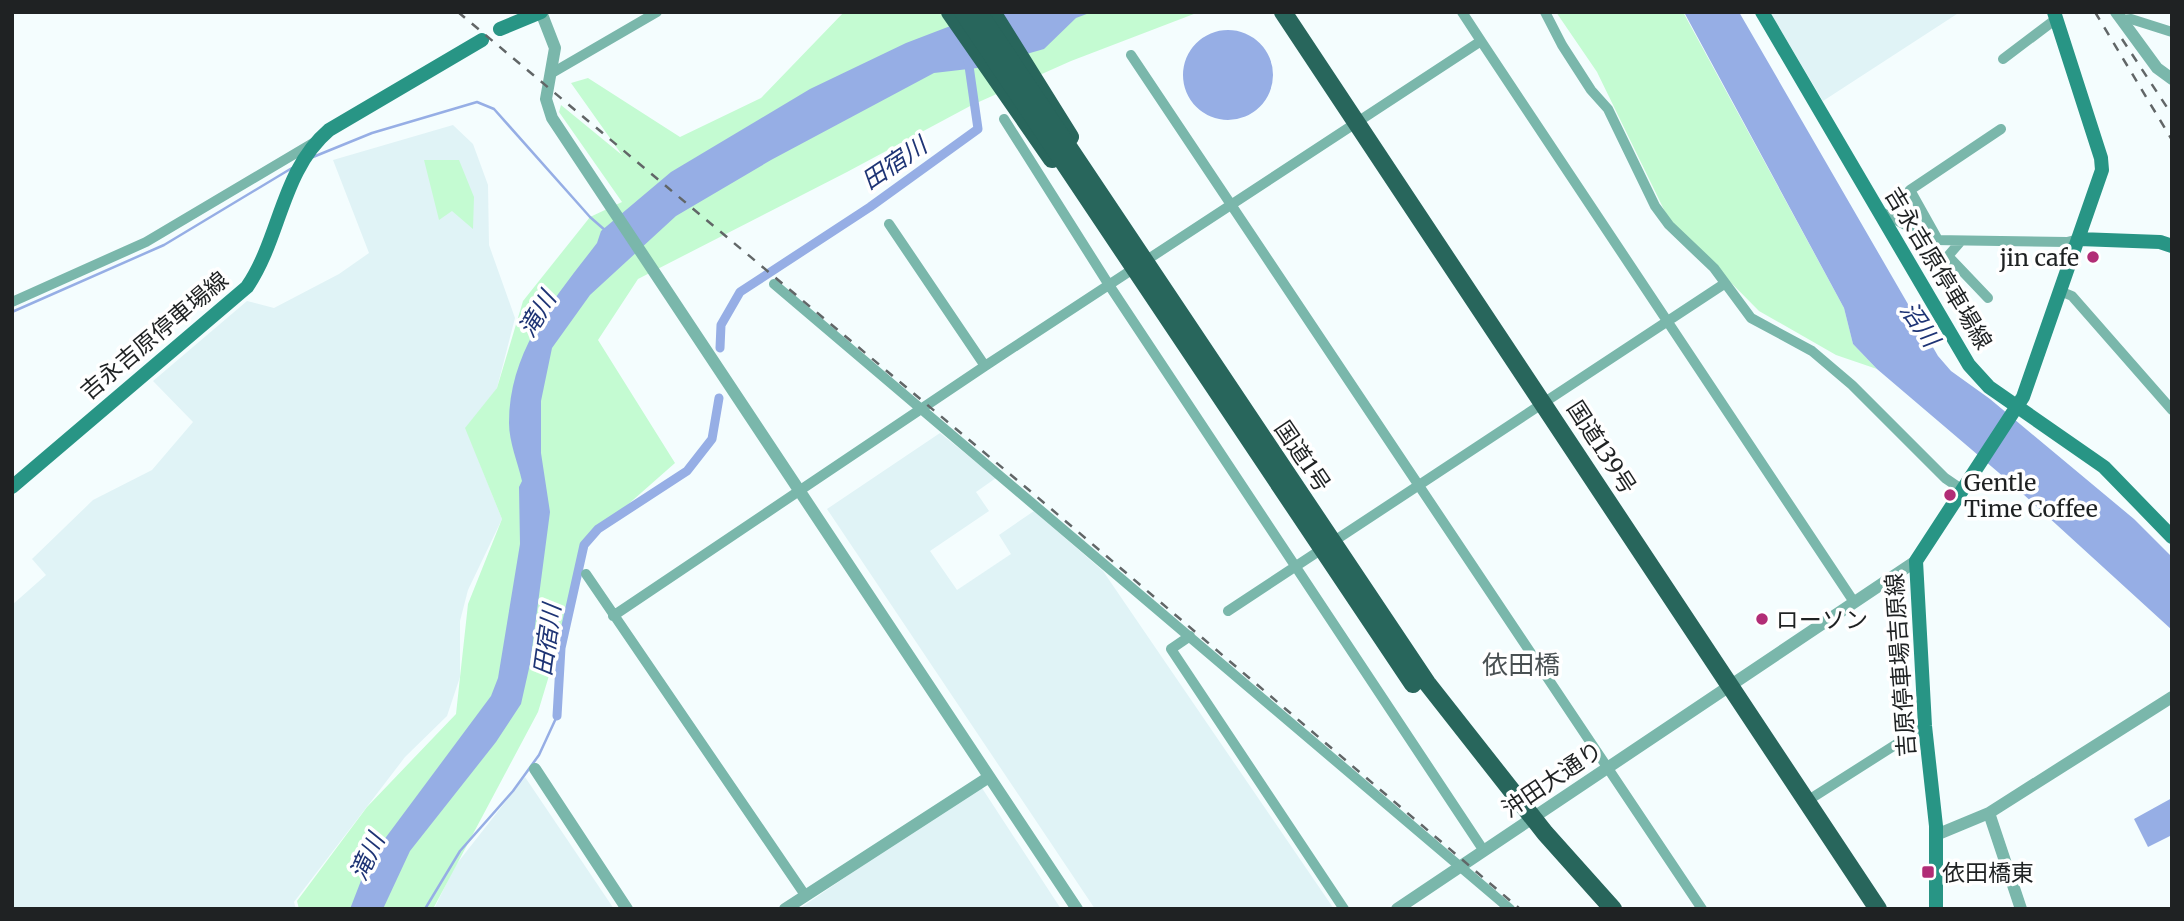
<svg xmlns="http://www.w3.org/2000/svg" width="2184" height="921" font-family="Merriweather,'Noto Sans JP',serif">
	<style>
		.built { fill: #e0f3f6 }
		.green { fill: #c4fbd2 }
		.water { fill: #96aee5 }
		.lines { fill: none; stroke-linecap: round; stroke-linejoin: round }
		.stream { stroke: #96aee5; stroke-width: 2.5 }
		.canal { stroke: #96aee5; stroke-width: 9 }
		.minor { stroke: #7ab7ab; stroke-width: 10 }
		.tertiary { stroke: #7ab7ab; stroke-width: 12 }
		.secondary { stroke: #289585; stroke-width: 14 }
		.trunk { stroke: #28665c; stroke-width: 18 }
		.rail { stroke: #616667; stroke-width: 2.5; stroke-dasharray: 9 9; stroke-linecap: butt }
		.trunk-bridge { stroke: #28665c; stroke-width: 18 }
		.poi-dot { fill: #b12d76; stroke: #fff; stroke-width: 2.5 }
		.labels { text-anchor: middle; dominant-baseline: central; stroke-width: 7; stroke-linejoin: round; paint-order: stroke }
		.poi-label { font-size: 23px; fill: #1f2223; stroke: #fff; text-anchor: start }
		.street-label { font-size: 23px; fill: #1f2223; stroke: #fff }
		.water-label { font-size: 24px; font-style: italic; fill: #1e3475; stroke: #fff }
		.quarter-label { font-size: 26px; fill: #4a5153; stroke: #fff }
	</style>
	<rect width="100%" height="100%" fill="#f4fdfe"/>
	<path class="built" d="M1770 12H1960L1823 101Z
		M453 125 473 144 488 185 489 245 515 318 497 388 468 434 502 519 468 590 460 621V677L447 716 405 757 294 902 296 909H12V605L46 575 32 559 93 500 152 470 193 422 153 381 247 301 274 308 339 274 369 253 333 160Z
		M940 433 996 478 976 492 989 511 930 551 957 590 1011 554 999 535 1034 511 1103 571 1334 909H1095L827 509Z
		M525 777 614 909H434L455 866Z
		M980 785 1061 909H799Z"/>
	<path class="green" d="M844 12H1199L1071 61 972 105 847 172 638 279 598 340 675 463 591 537 538 712 433 909H299L297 901 367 807 456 714 468 604 502 519 465 428 497 388 523 301 590 217 622 202 559 112 561 105 622 155 571 83 588 78 680 137 761 98Z
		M1556 12H1683L1844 308 1853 344 1877 369 1836 355 1759 311 1669 220 1597 72Z
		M424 160H459L474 197 473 229 452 211 439 220Z"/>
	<path class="water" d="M987 12H1092L1076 18 1044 49 977 68 934 73 771 160 676 216 590 295 552 348 541 401V453L550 512 530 664 521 704 496 742 410 851 383 909H350L369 860 491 696 498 678 520 544 519 487 522 481C518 463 509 442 509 423 509 350 555 298 597 243L601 231 671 172 810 89 906 43Z
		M1684 12H1739L1938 356 1951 371 1990 399 2134 519 2172 557V630L2012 484 1877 369 1853 344 1844 308Z
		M1183 75a45 45 0 1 1 90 0a45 45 0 1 1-90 0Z
		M2172 798V835L2148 847 2134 819Z"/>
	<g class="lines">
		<path class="stream" d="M313 157 372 133 477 102 494 109 590 217 606 231
			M12 312 164 245 292 168
			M425 909 460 851 513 791 539 755 557 716"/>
		<path class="canal" d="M720 348 721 325 740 292 870 207 978 129 968 59
			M557 716 561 648 584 545 598 529 687 471 712 439 719 398"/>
		<path class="minor" d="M1462 12 1481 41
			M1545 12 1562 45 1591 90 1608 109 1655 206 1669 225 1714 268 1751 318 1812 351 1852 385 1945 478 1964 491
			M2122 20 2131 19 2172 32
			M1131 55 1702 909
			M2003 59 2056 19
			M552 73 657 12
			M1004 119 1109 285 1484 851
			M1879 211 1934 240 2067 242 2079 239
			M889 224 985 366
			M1938 240 1910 190 2001 129
			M1961 241 1948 256 1988 298
			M774 284 1510 909
			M2060 291 2072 296 2172 410
			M12 302 146 242 313 143
			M586 574 805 895
			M1228 611 1724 284
			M613 616 985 366 1481 41 1854 602
			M1190 636 1171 649 1344 909
			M1807 801 1925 726"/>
		<path class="tertiary" d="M541 12 555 48 546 99 552 118 1077 909
			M2116 12 2157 68 2172 79
			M535 769 627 909
			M1989 813 2021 909
			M1936 835 1989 813 2172 697
			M785 909 989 777
			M1397 909 1916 561"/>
		<path class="secondary" d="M1762 12 1969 365 1989 387 2104 467 2172 537
			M500 29 541 12
			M2079 239 2160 242 2172 246
			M12 487 247 287C281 237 281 171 329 130L482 40
			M1936 909V826L1925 726 1916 561 2023 397 2102 170 2101 158 2054 12"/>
		<path class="trunk" d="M950 12 1052 159
			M992 12 1070 137
			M1283 12 1878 909"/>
		<path class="rail" d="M458 12 1029 490 1520 909
			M2095 12 2172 140
			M2122 39 2172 115"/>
		<path class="trunk-bridge" d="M963 12 1413 684
			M978 12 1427 683 1545 833 1613 909"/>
	</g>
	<g class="poi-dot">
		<circle cx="2093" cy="257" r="7"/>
		<circle cx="1950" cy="495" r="7"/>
		<circle cx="1762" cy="619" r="7"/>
		<rect x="1921" y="865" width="14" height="14" rx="3.5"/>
	</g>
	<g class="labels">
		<g class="poi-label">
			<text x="2079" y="257" text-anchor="end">jin cafe</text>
			<text x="1964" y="482">Gentle<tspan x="1964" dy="26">Time Coffee</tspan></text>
			<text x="1776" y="619">ローソン</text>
			<text x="1942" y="872">依田橋東</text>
		</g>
		<g class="street-label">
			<text transform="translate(1939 268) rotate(59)">吉永吉原停車場線</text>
			<text transform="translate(154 335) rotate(-40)">吉永吉原停車場線</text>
			<text transform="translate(1602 447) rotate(57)">国道139号</text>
			<text transform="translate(1303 456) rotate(56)">国道1号</text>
			<text transform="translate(1900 665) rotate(-94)">吉原停車場吉原線</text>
			<text transform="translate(1552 779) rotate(-34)">沖田大通り</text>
		</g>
		<g class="water-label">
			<text transform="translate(894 163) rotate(-34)">田宿川</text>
			<text transform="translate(537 314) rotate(-59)">滝川</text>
			<text transform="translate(1920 324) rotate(55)">沼川</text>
			<text transform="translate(547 640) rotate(-82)">田宿川</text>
			<text transform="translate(367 857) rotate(-65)">滝川</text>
		</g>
		<g class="quarter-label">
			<text x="1521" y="664">依田橋</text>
		</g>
	</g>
	<rect width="2184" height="921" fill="none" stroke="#1f2223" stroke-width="28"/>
</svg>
